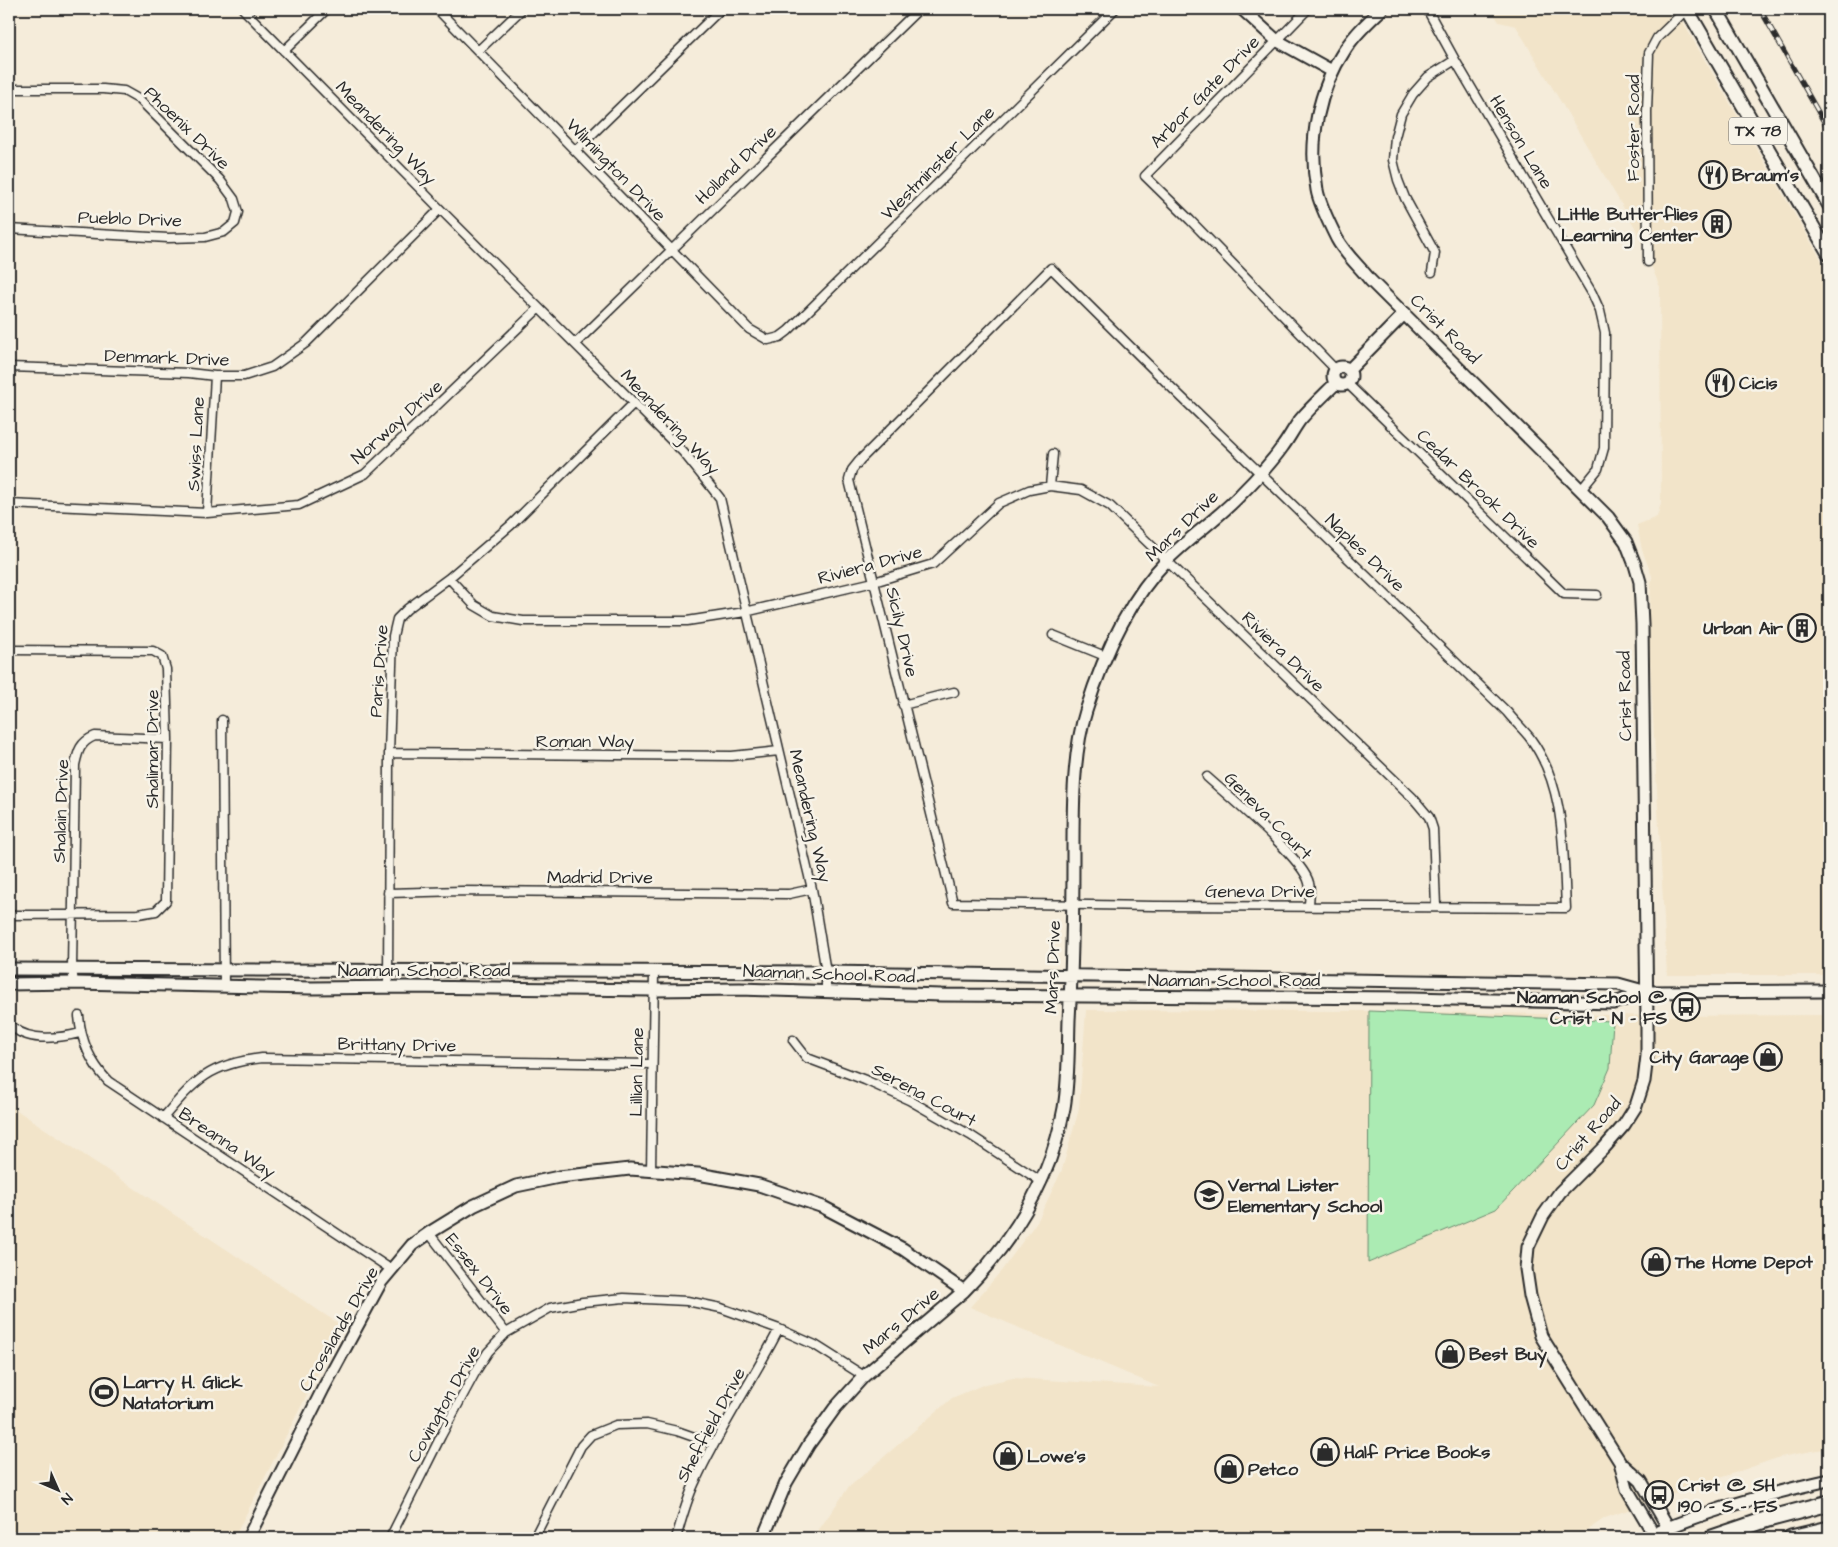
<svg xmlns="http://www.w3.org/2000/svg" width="1838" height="1547" font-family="'Architects Daughter',sans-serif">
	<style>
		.built { fill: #f2e4c9 }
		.green { fill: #abebb3; stroke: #6b8b6f }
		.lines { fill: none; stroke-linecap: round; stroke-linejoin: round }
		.street-casing { stroke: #2b2b2b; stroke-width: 11 }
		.secondary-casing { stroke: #2b2b2b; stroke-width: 15 }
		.primary-casing { stroke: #2b2b2b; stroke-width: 16 }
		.highway-casing { stroke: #2b2b2b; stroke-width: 19 }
		.street { stroke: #f7f3e8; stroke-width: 8 }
		.secondary { stroke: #f7f3e8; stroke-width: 11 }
		.primary { stroke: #f7f3e8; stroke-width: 12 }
		.highway { stroke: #f7f3e8; stroke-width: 15 }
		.rail-casing { stroke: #2b2b2b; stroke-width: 5 }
		.rail { stroke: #f7f3e8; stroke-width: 3; stroke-dasharray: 9; stroke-linecap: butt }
		.labels { text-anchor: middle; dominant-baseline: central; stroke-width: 5; stroke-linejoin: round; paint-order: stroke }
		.shield { fill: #f7f3e8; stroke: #686764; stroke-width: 1 }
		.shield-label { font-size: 16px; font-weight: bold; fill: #2b2b2b }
		.street-label { font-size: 18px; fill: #2b2b2b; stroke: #f7f3e8 }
		.poi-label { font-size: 18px; font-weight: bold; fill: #2b2b2b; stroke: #f7f3e8; text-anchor: start }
	</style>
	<rect width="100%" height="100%" fill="#f5ecda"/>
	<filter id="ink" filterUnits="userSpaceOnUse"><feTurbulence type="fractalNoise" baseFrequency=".02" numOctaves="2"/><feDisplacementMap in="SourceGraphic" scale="10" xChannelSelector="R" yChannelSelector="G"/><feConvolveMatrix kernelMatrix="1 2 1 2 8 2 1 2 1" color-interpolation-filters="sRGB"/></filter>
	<g filter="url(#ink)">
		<path class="built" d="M1491 9H1675L1829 273V975H1667L1648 624 1652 576 1642 550 1637 525 1657 517 1661 503 1660 287 1636 229 1516 26 1499 22Z
			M1086 1010 1369 1011 1668 1016 1829 1015V1448L1780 1457 1605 1518 1576 1538H813L848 1488 952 1398 985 1384 1013 1378 1159 1387 970 1307 1002 1270 1038 1220 1062 1170 1079 1109Z
			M9 1105 342 1326 234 1538H9Z"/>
		<path class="green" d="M1369 1011 1613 1021 1610 1068 1594 1105 1496 1209 1368 1263Z"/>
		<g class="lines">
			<defs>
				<path id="street" d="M243 9 440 209 683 452 720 498 812 889 826 972V990
					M437 9 749 329 768 340 780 337 788 331 1115 9
					M1308 9 1145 176 1190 220 1336 370
					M1427 9 1455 60 1592 293 1600 311 1605 333 1604 448 1598 469 1581 490
					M284 51 327 9
					M478 51 522 9
					M9 89H103L124 91 140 100 220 180 234 199 238 212 235 223 224 232 205 237 168 238 9 229
					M576 150 721 9
					M1648 262 1647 112 1649 53 1657 38 1687 9
					M1051 268 1173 389 1507 712C1514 721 1523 729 1530 738 1566 787 1563 850 1566 908L1154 906 953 903 849 480 852 470 860 460Z
					M1432 272 1435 253 1405 198 1398 180 1393 160 1395 137 1401 114 1413 94 1428 77 1455 60
					M575 344 919 9
					M9 367 189 373 215 376H244L272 367 306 343 440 209
					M1348 384 1564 594 1597 595
					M1050 486 1053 454
					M9 504 207 513 299 505 365 474 539 308
					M207 513 215 376
					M449 578 474 605 493 616 523 621H687L745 612 874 582 933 564 999 503 1029 490 1050 486 1081 490 1110 506 1413 798 1429 817 1433 829 1436 906
					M1053 635 1105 656
					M9 650 153 651 162 656 166 669 168 739 166 901 156 911 138 914 9 915
					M903 705 954 692
					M222 720 224 987
					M389 753 732 756 779 751
					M1207 777C1228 796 1304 859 1309 883 1311 890 1309 899 1309 906
					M388 893 462 891 789 894 812 889
					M74 983 72 969 75 765C78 751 80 742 95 736L168 739
					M388 987 389 753 393 636 397 619 407 609 449 578 511 525 634 403
					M79 1016C81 1042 90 1062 108 1081L392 1270
					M14 1028C30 1042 61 1038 80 1033
					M793 1040 807 1058 865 1080 909 1100 970 1135 1042 1182
					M163 1118C196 1079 210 1064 262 1058L652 1064
					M651 1171 654 973
					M429 1233 506 1333
					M390 1538 441 1436 476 1371 488 1352 506 1333 550 1308 583 1302 624 1298 687 1301 721 1308 779 1329 815 1345 864 1376
					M534 1538 581 1446 591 1435 616 1425 647 1424 677 1431 714 1444
					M676 1538C682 1519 687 1498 696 1480 720 1428 753 1380 779 1329"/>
				<path id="secondary" d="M1242 9 1276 40 1332 71
					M1382 9C1369 21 1356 33 1346 48 1318 90 1308 140 1317 190 1319 202 1331 227 1337 239 1345 254 1360 267 1370 280L1608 517 1626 542 1635 565 1640 582 1642 624 1647 1021V1056L1644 1081 1636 1106 1624 1125 1604 1148 1560 1192 1543 1216 1528 1247 1526 1269 1530 1296 1541 1336 1620 1462 1641 1481 1668 1527 1673 1538
					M1333 376a9 9 0 1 1 18 0a9 9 0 1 1-18 0Z
					M1349 370 1405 313
					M9 969 826 972 1618 984 1647 992 1829 991
					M9 984 74 983 312 988 405 987 654 990 740 989 941 995 1412 998 1614 1003 1647 992
					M1620 1462 1627 1489 1656 1538
					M248 1538 323 1389 381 1282 412 1245 429 1233 473 1206 516 1186 559 1177 630 1169 698 1174 759 1185 823 1207 903 1249 964 1291
					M763 1538 786 1483 809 1444 835 1408 864 1376 964 1291C1014 1240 1051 1179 1064 1108 1069 1079 1068 1049 1069 1020 1072 967 1073 914 1073 860 1073 814 1072 755 1086 711 1103 656 1128 600 1169 558 1192 535 1220 517 1242 493 1257 478 1271 463 1283 446 1289 438 1294 428 1300 420 1311 407 1324 395 1336 383
					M1644 1538C1703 1511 1766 1494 1829 1480"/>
				<path id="primary" d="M1687 9 1829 254
					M1716 9 1829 205"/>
				<path id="highway" d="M1712 1538 1768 1519 1829 1503
					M1791 1538 1829 1529"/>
			</defs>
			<use href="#street" class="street-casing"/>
			<use href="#secondary" class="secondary-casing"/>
			<use href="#primary" class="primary-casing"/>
			<use href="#highway" class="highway-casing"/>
			<use href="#street" class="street"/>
			<use href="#secondary" class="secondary"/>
			<use href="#primary" class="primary"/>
			<use href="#highway" class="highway"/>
			<defs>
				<path id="rail" d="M1760 9 1829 131"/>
			</defs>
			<use href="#rail" class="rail-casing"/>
			<use href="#rail" class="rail"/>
		</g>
	</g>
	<defs>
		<symbol id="restaurant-ring" viewBox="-11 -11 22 22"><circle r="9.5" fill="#f7f3e8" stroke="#2b2b2b" stroke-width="1.5"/><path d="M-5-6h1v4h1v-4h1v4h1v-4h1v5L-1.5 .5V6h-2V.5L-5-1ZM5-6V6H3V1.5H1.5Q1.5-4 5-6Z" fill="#2b2b2b"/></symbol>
		<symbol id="building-ring" viewBox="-11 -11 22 22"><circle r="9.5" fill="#f7f3e8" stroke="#2b2b2b" stroke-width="1.5"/><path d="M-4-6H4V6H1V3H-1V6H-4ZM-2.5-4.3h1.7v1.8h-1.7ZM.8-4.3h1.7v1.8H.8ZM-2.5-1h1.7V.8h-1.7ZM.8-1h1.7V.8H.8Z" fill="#2b2b2b"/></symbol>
		<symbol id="bus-ring" viewBox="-11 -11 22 22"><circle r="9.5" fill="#f7f3e8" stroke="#2b2b2b" stroke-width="1.5"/><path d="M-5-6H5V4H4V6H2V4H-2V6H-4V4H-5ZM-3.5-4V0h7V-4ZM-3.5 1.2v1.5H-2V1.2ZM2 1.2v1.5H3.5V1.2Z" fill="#2b2b2b"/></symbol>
		<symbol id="shop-ring" viewBox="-11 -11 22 22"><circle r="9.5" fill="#f7f3e8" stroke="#2b2b2b" stroke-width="1.5"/><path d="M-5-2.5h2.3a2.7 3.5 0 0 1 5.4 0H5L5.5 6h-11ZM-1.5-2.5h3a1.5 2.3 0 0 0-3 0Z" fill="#2b2b2b"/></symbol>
		<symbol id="school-ring" viewBox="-11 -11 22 22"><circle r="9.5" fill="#f7f3e8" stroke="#2b2b2b" stroke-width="1.5"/><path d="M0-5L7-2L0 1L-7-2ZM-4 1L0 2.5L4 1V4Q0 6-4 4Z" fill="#2b2b2b"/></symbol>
		<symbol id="stadium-ring" viewBox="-11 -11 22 22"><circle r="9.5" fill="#f7f3e8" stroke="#2b2b2b" stroke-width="1.5"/><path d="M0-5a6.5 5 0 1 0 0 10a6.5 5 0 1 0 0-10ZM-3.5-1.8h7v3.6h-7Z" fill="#2b2b2b"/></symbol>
	</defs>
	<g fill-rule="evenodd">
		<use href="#restaurant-ring" x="1697" y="159" width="32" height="32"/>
		<use href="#building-ring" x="1701" y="208" width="32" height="32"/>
		<use href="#restaurant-ring" x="1704" y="367" width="32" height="32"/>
		<use href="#building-ring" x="1786" y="612" width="32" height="32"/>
		<use href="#bus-ring" x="1670" y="991" width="32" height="32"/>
		<use href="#shop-ring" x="1752" y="1041" width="32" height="32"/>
		<use href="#school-ring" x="1193" y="1179" width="32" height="32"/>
		<use href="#shop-ring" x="1640" y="1246" width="32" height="32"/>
		<use href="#shop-ring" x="1434" y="1338" width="32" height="32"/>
		<use href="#stadium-ring" x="88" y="1376" width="32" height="32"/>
		<use href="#shop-ring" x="1309" y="1436" width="32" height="32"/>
		<use href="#shop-ring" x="992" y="1440" width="32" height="32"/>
		<use href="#shop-ring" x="1213" y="1453" width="32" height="32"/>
		<use href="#bus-ring" x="1643" y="1479" width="32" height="32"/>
	</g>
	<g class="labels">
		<rect class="shield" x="1729" y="117.5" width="58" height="27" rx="4"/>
		<g class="shield-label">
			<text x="1758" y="131">TX 78</text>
		</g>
		<g class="street-label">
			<text transform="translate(1205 92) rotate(-46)">Arbor Gate Drive</text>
			<text transform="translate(187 128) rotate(44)">Phoenix Drive</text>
			<text transform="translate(1633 128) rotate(-90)">Foster Road</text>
			<text transform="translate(386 133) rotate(46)">Meandering Way</text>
			<text transform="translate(1521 142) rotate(59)">Henson Lane</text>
			<text transform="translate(938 163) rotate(-45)">Westminster Lane</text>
			<text transform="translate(736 165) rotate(-44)">Holland Drive</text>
			<text transform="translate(616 170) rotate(46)">Wilmington Drive</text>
			<text transform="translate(130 219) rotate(2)">Pueblo Drive</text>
			<text transform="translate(1445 329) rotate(45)">Crist Road</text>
			<text transform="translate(167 358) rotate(2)">Denmark Drive</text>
			<text transform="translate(397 422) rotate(-42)">Norway Drive</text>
			<text transform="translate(670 422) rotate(47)">Meandering Way</text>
			<text transform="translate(196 444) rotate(-87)">Swiss Lane</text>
			<text transform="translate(1478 489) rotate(44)">Cedar Brook Drive</text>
			<text transform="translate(1182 526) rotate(-44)">Mars Drive</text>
			<text transform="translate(1365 553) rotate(44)">Naples Drive</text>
			<text transform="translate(870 565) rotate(-15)">Riviera Drive</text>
			<text transform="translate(902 632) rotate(77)">Sicily Drive</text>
			<text transform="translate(1283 652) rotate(44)">Riviera Drive</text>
			<text transform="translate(379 671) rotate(-86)">Paris Drive</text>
			<text transform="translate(1625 696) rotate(-91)">Crist Road</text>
			<text x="585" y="741">Roman Way</text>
			<text transform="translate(152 749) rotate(-90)">Shalimar Drive</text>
			<text transform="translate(61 811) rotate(-88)">Shalain Drive</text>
			<text transform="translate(810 816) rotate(77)">Meandering Way</text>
			<text transform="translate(1268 816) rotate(45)">Geneva Court</text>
			<text x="600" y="877">Madrid Drive</text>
			<text x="1260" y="891">Geneva Drive</text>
			<text transform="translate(1053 967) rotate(-88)">Mars Drive</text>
			<text x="424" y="970">Naaman School Road</text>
			<text transform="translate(829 974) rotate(2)">Naaman School Road</text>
			<text x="1234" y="980">Naaman School Road</text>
			<text transform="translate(397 1045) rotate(1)">Brittany Drive</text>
			<text transform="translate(637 1072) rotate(-89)">Lillian Lane</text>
			<text transform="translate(924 1095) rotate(28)">Serena Court</text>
			<text transform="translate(1588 1134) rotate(-49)">Crist Road</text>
			<text transform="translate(227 1143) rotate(34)">Breanna Way</text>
			<text transform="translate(479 1274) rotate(52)">Essex Drive</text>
			<text transform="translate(901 1321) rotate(-40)">Mars Drive</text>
			<text transform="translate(339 1329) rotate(-60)">Crosslands Drive</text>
			<text transform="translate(444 1404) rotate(-61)">Covington Drive</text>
			<text transform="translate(711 1425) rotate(-62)">Sheffield Drive</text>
		</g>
		<g class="poi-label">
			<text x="1732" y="175">Braum's</text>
			<text x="1698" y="214" text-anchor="end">Little Butterflies<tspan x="1698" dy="21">Learning Center</tspan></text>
			<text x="1739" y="383">Cicis</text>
			<text x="1783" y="628" text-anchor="end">Urban Air</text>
			<text x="1667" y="997" text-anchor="end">Naaman School @<tspan x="1667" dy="21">Crist - N - FS</tspan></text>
			<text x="1749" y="1057" text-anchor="end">City Garage</text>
			<text x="1228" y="1185">Vernal Lister<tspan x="1228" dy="21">Elementary School</tspan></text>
			<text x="1675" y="1262">The Home Depot</text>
			<text x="1469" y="1354">Best Buy</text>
			<text x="123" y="1382">Larry H. Glick<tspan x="123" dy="21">Natatorium</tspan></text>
			<text x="1344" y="1452">Half Price Books</text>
			<text x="1027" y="1456">Lowe's</text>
			<text x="1248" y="1469">Petco</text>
			<text x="1678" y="1485">Crist @ SH<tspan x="1678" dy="21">190 - S - FS</tspan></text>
		</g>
	</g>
	<rect width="1838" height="1547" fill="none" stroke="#f7f3e8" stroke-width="30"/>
	<rect x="15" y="15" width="1808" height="1517" fill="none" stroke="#2b2b2b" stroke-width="2" filter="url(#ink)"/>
	<g transform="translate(58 1490) rotate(135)" stroke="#f7f3e8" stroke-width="4" paint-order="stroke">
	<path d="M0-4L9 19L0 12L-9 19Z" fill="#2b2b2b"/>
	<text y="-8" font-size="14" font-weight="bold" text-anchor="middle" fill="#2b2b2b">N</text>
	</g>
</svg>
